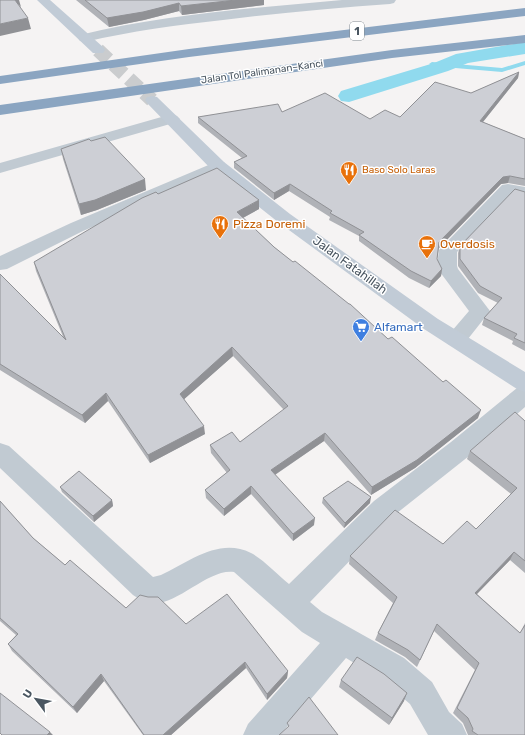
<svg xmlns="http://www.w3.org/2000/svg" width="525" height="735" font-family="Rubik,sans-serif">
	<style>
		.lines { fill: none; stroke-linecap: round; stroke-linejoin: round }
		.stream { fill: #90daee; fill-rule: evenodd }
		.canal { fill: #90daee; fill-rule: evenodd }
		.secondary-tunnel { stroke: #caccce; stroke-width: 14; stroke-dasharray: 14 7; stroke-linecap: butt }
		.street { fill: #c1cad2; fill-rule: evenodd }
		.secondary { fill: #c1cbd6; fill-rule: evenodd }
		.highway { fill: #8ba5c1; fill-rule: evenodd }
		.wall { fill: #b0b2b7 }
		.shaded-wall { fill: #909195 }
		.building { fill: #cdcfd5; stroke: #909195 }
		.labels { text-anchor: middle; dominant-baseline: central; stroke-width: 3; stroke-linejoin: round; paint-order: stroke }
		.far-street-label { font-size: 10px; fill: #4a5661; stroke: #fff }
		.far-food-label { font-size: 10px; fill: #c56008; stroke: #fff; text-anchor: start }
		.shield { fill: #fff; stroke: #808990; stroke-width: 1 }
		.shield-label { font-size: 11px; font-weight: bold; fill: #4a5661 }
		.food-label { font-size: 12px; fill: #c56008; stroke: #fff; text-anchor: start }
		.street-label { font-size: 12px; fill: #4a5661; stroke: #fff }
		.shop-label { font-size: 12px; fill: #366cbe; stroke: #fff; text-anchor: start }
	</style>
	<rect width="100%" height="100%" fill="#f5f3f3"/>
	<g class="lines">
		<path class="stream" d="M525 61V65L502 72 432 66 429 64 432 62 502 68Z"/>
		<path class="canal" d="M525 42V54L468 63 448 71 349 102 341 101 338 96 341 91 434 63 456 54Z"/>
		<path class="secondary-tunnel" d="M98 50 152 100"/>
		<path class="street" d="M342 0H396L394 3 390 4C334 8 279 13 223 20 177 25 131 31 85 42L80 41 78 38 80 35C165 14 255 8 342 0Z
			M172 114 177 116 180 119 177 122 0 173V163Z
			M218 161 224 162 226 166 224 170 83 231 7 269 0 270V256L71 223Z
			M508 184 525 187V198L512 194 457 252V266L458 269 490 311 464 344 456 347 448 344 445 339 469 311 440 272 437 266 439 250 502 185Z
			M525 385V407L469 456 392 517 310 602 322 612 404 658 432 682 449 712 462 724 467 735H428L410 704 382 680 346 658 280 735H243L248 724 320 643 302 632 234 572C208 568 175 608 150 603 144 602 138 598 133 595L0 468V443L9 446 153 577 161 575C189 562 219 537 251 553 263 559 278 575 289 584L374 501 451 442 517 388Z"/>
		<path class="secondary" d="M37 0H50L103 47 105 50 103 53H93Z
			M152 96 157 97 224 162 290 214 438 319 525 372V392L517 389 424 329 278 222 212 170 147 103 145 100 147 97Z"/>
		<path class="highway" d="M525 8V16L189 57 0 84V76L189 49Z
			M525 35V43L392 58 0 115V105L392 50Z"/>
	</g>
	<path class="wall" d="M76 0H264V5L182 15 179 11 144 20 109 27Z
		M519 72 518 78 483 122 525 139V186L508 183 501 184 439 248 437 259 442 269 441 276 429 288 409 278 359 241V236L329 220 330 217 289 191 274 200 234 168V162L242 158 198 123V117L282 112 370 119 400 117 471 93Z
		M61 149 146 190 97 210 81 215 63 159Z
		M525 192V351L512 344 513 341 482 325 484 318 498 303 478 293 458 266V253L460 246Z
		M158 194 259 209 243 218 274 247 388 339 478 418 415 468 371 495 324 441 275 475 314 525 293 541 251 494 224 516 206 498 205 490 227 473 211 453 210 445 240 442 284 410 233 356 184 399 205 434 150 463 108 401 85 423 0 370V274L64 339 36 271 34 262Z
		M525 421V573L510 560 477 594 520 633 525 623V735H468L463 723 453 713 475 670 434 631 417 667 405 657 375 640 378 633 393 603 349 564 350 556 443 544 476 529 511 494 467 459 470 451Z
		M60 487 112 500 113 506 94 522 62 492Z
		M323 498 370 503 344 528 322 503Z
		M0 501 33 538 65 565 126 608 186 624 288 671 287 678 267 700 246 668 171 735H143L104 681 77 713 12 651 8 644 16 635 0 621Z
		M341 680 404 701 389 725 339 687Z"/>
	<path class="shaded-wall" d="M13 0H19L21 7Z
		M236 0H264V5L182 15 181 6Z
		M179 3V11L144 20 109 27 107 18Z
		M28 18 31 29 0 36V24Z
		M519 72 518 78 478 128 480 121Z
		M510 176 508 183 501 184 438 249 439 242 503 177Z
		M145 179 146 190 97 210 81 215 79 204Z
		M290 184 289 191 274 200V193Z
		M259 200V209L237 221V212Z
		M442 269 441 276 429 288 431 281Z
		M232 347 233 356 181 402 180 394Z
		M106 393 108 401 85 423 82 415Z
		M481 410 478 418 415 468 371 495 372 487Z
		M204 426 205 434 150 463 148 455Z
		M325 433 324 441 270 478 271 470Z
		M251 486V494L224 516V509Z
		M371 497 370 503 344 528 345 523Z
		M112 500 113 506 94 522 93 516Z
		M315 518 314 525 293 541V534Z
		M514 552 510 560 471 600 475 593Z
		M245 662 246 668 171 735H163Z
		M288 671 287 678 267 700V694Z
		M101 674 104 681 77 713 73 707Z
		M407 693 404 701 389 725 392 718Z
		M50 732 53 735H47Z"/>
	<path class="building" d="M0 0H15L28 18 0 24Z
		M85 0H236L181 6 179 3 143 12 107 18Z
		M519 72 480 121 525 139V179L510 176 503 177 439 242 437 259 442 269 431 281 411 271 359 235 364 232 330 213 332 211 290 184 274 193 234 162 247 156 198 117 278 104 282 112 325 93 370 119 385 110 400 117 435 82 471 93Z
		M105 137 145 179 95 200 79 204 61 149 89 139 91 141Z
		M217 168 259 200 237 212 274 247 293 262 295 261 349 304H350L388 339 392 337 443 382 446 380 481 410 417 460 372 487 325 433 271 470 315 518 293 534 251 486 224 509 205 490 230 470 210 445 232 432 240 442 288 406 232 347 180 394 204 426 148 455 106 393 82 415 0 364V274L66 340 34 262 142 198 156 192 158 194Z
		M515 189 525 192V343L514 338 517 334 484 318 502 298 480 286 460 259V246Z
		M515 412 525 421V561L514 552 475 593 520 633 525 625V735H478L472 731 473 729 468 718 457 708 479 663 437 624 420 660 408 650 378 633 397 597 350 556 395 510 443 544 467 521 476 529 517 488 470 451Z
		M79 471 112 500 93 516 60 487Z
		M348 481 371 497 345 523 323 498Z
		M0 501 33 538 65 565 70 560 126 608 140 595 148 597H158L186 624 227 594 288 671 267 694 245 662 163 735H144L101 674 73 707 8 644 18 634 0 618Z
		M357 657 384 674 407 693 392 718 341 680Z
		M0 693 50 732 47 735H2L0 733Z
		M309 697 338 735H279L289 726 287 723Z"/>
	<defs>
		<symbol id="restaurant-pin" viewBox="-11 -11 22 30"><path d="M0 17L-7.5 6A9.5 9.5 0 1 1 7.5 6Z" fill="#e8710a" stroke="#fff"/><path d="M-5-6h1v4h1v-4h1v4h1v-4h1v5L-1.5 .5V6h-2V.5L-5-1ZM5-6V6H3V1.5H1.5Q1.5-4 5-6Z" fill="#fff"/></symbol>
		<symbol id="cafe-pin" viewBox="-11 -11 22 30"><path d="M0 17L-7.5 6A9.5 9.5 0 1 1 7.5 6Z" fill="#e8710a" stroke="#fff"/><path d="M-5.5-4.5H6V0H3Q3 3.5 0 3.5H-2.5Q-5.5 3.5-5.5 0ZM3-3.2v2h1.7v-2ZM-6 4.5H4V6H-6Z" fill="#fff"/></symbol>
		<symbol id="supermarket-pin" viewBox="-11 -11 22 30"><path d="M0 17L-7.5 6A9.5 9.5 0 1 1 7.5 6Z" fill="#3f7fe0" stroke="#fff"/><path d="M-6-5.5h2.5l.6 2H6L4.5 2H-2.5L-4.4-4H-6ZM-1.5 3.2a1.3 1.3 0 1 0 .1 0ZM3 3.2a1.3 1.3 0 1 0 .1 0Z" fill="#fff"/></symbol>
	</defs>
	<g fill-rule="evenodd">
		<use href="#restaurant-pin" x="339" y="160" width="20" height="27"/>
		<use href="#restaurant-pin" x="210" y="214" width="20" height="27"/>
		<use href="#cafe-pin" x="417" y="234" width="20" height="27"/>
		<use href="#supermarket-pin" x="351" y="317" width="20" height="27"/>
	</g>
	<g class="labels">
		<g class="far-street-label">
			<text transform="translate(262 72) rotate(-8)">Jalan Tol Palimanan–Kanci</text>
		</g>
		<g class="far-food-label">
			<text x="362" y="170">Baso Solo Laras</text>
		</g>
		<rect class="shield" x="350" y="22" width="14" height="18" rx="3"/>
		<g class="shield-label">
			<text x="357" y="31">1</text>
		</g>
		<g class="food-label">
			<text x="233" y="224">Pizza Doremi</text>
			<text x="440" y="244">Overdosis</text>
		</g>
		<g class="street-label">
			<text transform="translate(350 265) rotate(36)">Jalan Fatahillah</text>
		</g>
		<g class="shop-label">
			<text x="374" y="327">Alfamart</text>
		</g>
	</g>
	<g transform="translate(36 699) rotate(302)" stroke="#ffffff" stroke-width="3" paint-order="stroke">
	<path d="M0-3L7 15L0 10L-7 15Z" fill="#4a5661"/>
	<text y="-6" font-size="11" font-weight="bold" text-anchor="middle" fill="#4a5661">U</text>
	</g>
</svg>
